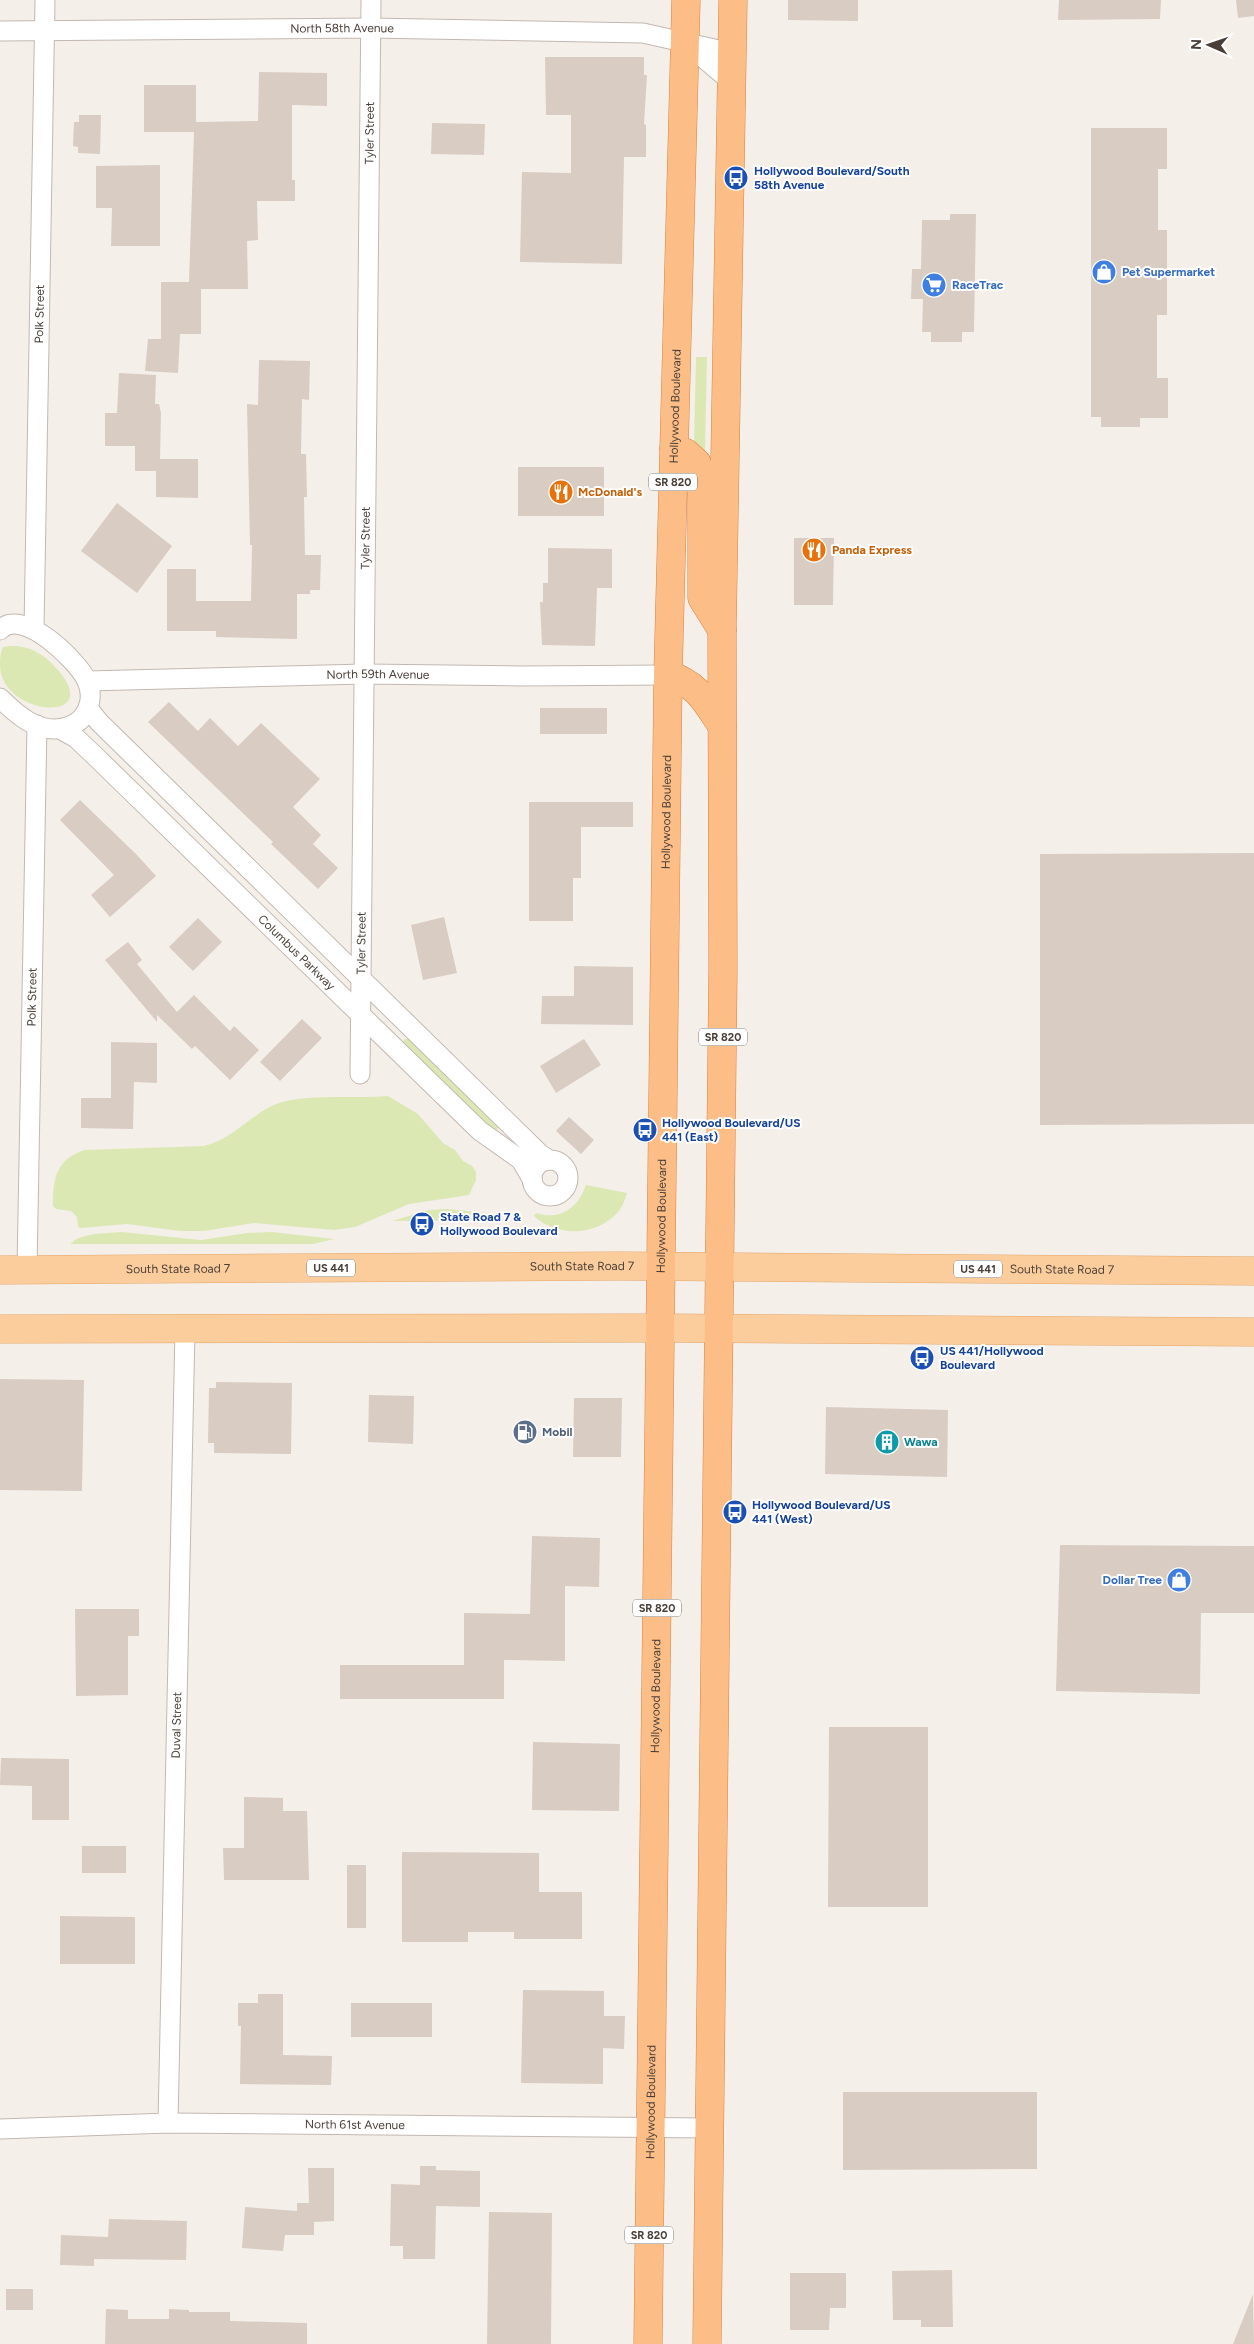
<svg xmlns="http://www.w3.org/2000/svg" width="1254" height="2344" font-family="Figtree,sans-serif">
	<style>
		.green { fill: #dbe8b4 }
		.building { fill: #d9ccc3 }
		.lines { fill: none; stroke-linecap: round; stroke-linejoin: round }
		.minor-casing { stroke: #c3b8b0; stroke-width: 21 }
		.primary-casing { stroke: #e2a66b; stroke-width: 29 }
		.trunk-casing { stroke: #db823e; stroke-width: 29 }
		.minor { stroke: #fff; stroke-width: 19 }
		.primary { stroke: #fccd9c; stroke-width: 28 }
		.trunk { stroke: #fcbe86; stroke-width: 28 }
		.labels { text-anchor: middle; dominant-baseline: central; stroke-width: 4; stroke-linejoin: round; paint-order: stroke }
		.shield { fill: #fff; stroke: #807974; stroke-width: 1 }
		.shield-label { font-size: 11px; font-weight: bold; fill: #493f38 }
		.street-label { font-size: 12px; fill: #493f38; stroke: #fff }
		.transit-label { font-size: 12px; font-weight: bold; fill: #164399; stroke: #fff; text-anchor: start }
		.shop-label { font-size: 12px; font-weight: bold; fill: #366cbe; stroke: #fff; text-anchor: start }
		.food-label { font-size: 12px; font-weight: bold; fill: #c56008; stroke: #fff; text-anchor: start }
		.service-label { font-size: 12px; font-weight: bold; fill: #4e5e75; stroke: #fff; text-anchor: start }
		.culture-label { font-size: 12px; font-weight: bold; fill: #0d838f; stroke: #fff; text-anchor: start }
	</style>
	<rect width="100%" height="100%" fill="#f5efea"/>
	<path class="green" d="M696 357H707L705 453 694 443Z
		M11 646C31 646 44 654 57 669 107 725 0 717 0 665 0 659 0 653 3 647Z
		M405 1039H409L497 1124 498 1128 496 1131H492L404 1046 403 1041Z
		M388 1096 418 1114 443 1143 455 1150 463 1161 472 1166 476 1172V1180L469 1195 409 1204 355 1227 334 1230 254 1223 204 1231H180L127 1224 81 1228 78 1227 77 1217 71 1211 56 1209 53 1206C53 1178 56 1159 85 1150L204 1146C232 1140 250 1115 276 1104 305 1093 355 1099 388 1096Z
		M586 1185 627 1193C625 1199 623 1206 619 1211 598 1236 558 1238 534 1216L536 1213C560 1221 578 1208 586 1185Z
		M448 1209 485 1213 505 1220 392 1221 429 1210Z
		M122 1232 201 1240 247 1233 272 1232 334 1239 313 1244H70C83 1232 104 1234 122 1232Z"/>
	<path class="building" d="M788 0H858V21L788 20Z
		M1059 0H1161L1160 19 1058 20Z
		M1236 0H1254V16L1238 18Z
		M545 57H644V75H647L644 124 646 125V157H624L622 264 520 262 522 172 571 173V115H546Z
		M259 72 327 73V106L292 105V180H295V201H257L258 240 247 241 248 289H201V334H180L178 373 145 371 148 339H161V282H189L194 132H144V85H196V122L258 121Z
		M79 115H101L100 154 78 153V147L73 146 74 122H79Z
		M432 123 485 124 484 155 431 154Z
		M1091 128H1167V169H1158V230H1167V315H1157V378H1168V418H1140V427H1101V417H1091Z
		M160 165V246H111L112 208H96V166Z
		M950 214H976L974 332H962V342H931V332H922L923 299H911L912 269H921L922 220H950Z
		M259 360 310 361 309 400 302 399 301 454H306L307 497H304L305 555H321L320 590H310V594H297V639L216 637V631H167V569H196V601H251L252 545H250L247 404 258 405Z
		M119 373 156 375 155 404H159L161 413 160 459H198V498L156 497V471H135V446H105V413H117Z
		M518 467H604V516H518Z
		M117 503 172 546 137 593 81 551Z
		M794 538H834L833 605H794Z
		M548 548 612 549V588H597L595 646 542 645 540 602H543V583H548Z
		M169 702 198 731 210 718 238 746 261 723 320 779 293 807 321 835 313 844 338 868 318 889 271 844 273 842 148 722Z
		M540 708H607V734H540Z
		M80 800 137 855 156 876 110 917 91 895 114 875 60 820Z
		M529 802H633V827H581V878H573V921H529Z
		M1254 853V1124L1040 1125V854Z
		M444 917 457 973 423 980 411 925Z
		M198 918 222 942 193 971 169 947Z
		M128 942 142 960 137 964 177 1012 194 995 230 1031 234 1026 259 1050 230 1080 195 1046 192 1049 157 1015V1022L105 960Z
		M574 966 633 967V1025L541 1024 542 996H574Z
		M302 1019 322 1038 280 1081 260 1062Z
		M584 1039 601 1065 556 1093 540 1066Z
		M111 1042 157 1043V1083L134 1082 133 1129 81 1128V1098H111Z
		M569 1117 594 1140 581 1154 556 1131Z
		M0 1379 84 1380 82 1491 0 1490Z
		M216 1382 292 1383 291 1454 214 1453V1443H208L209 1388H216Z
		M369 1395 414 1396 413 1444 368 1442Z
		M574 1398H622L621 1457H573Z
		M826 1407 948 1410 947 1477 825 1474Z
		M532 1536 600 1538 599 1587 565 1586V1661L504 1660V1699H340V1665H464V1613L530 1614Z
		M1060 1545 1254 1546V1613H1201L1200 1694 1056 1691Z
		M75 1609H139V1636H128V1695L76 1696Z
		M829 1727H928V1907H828Z
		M533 1742 620 1744 619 1811 532 1810Z
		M1 1758 69 1759V1820H32V1786L0 1785Z
		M244 1797 283 1798V1811H307L309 1880H224L223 1848H244Z
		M82 1846H126V1873H82Z
		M402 1852 539 1853V1892H582V1939H514V1932H468V1942H402Z
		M347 1865H366V1928H347Z
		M60 1916 135 1917V1964H60Z
		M523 1990 604 1991V2016H625L624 2049 603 2048V2084L521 2083Z
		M258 1994H283V2055L332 2056 331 2085 240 2084 241 2026H238V2003H258Z
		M351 2003H432V2037H351Z
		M843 2092H1037V2169L843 2170Z
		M420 2166H436V2170L480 2171V2207L436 2206 435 2259H403V2246H390L391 2184 420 2185Z
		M308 2168H334V2221L314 2222V2235H285L283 2251 242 2248 245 2207 297 2211V2203H309Z
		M489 2212 552 2213 551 2344H487Z
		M109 2219 187 2221 186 2260 94 2259V2266L60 2265 61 2235 108 2237Z
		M952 2270 953 2327H921V2320H893L892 2271Z
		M790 2273H846V2308H830L829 2330H790Z
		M6 2289H33V2310H6Z
		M1253 2294 1254 2344H1233Z
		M106 2309 128 2310V2319H169V2309L189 2310V2312H230V2321L307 2323V2344H105Z"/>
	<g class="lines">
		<defs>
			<g id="minor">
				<path id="s1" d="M0 31 370 28 643 33 732 53"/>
				<path d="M688 45 733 83"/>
				<path id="s2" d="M34 629 45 0"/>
				<path d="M0 630C22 606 78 661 87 681 92 692 91 704 85 714 80 722 73 726 63 728 38 734 16 714 0 698"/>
				<path id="s3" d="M87 681 365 674 520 676 668 675"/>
				<path d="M88 708 99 722 540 1154 549 1160"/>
				<path id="s4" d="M60 729 76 738 95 756 480 1131 521 1160 532 1179"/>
				<path id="s5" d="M360 1074 371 0"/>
				<circle cx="550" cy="1178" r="18"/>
				<path id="s6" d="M27 1269 37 725"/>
				<path id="s7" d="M168 2123 185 1330"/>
				<path id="s8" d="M0 2129 168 2123 710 2128"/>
			</g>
			<g id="primary">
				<path id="s9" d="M0 1270 619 1266 1254 1271"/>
				<path d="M0 1329 661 1328 1254 1332"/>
			</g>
			<g id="trunk">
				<path d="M674 448 686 453 697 463 702 495V598L722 630"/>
				<path d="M668 675C698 684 706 702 722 726"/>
				<path id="s10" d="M648 2344 668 675 686 0"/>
				<path d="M707 2344 723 969 722 630 733 0"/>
			</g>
		</defs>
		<use href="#minor" class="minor-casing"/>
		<use href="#primary" class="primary-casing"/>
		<use href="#trunk" class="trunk-casing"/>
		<use href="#minor" class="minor"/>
		<use href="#primary" class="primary"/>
		<use href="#trunk" class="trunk"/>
	</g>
	<defs>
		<symbol id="bus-disc" viewBox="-11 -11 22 22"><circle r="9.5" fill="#1a4fb4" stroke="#fff"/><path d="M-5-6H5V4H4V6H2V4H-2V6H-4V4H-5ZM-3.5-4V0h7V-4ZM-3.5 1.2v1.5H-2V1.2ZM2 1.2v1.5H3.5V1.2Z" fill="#fff"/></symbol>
		<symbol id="shop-disc" viewBox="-11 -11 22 22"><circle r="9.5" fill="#3f7fe0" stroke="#fff"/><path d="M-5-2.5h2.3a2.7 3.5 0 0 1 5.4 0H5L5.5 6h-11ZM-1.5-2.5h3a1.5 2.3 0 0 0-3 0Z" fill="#fff"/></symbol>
		<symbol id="supermarket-disc" viewBox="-11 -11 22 22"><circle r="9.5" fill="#3f7fe0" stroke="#fff"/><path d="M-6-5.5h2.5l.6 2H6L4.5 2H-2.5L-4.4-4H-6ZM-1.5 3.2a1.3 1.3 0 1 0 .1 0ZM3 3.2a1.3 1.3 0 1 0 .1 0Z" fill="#fff"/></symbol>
		<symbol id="restaurant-disc" viewBox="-11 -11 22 22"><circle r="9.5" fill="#e8710a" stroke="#fff"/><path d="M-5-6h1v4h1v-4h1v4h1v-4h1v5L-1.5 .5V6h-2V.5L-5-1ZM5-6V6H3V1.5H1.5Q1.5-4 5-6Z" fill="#fff"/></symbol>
		<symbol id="fuel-disc" viewBox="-11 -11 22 22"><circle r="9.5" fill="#5c6f8a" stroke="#fff"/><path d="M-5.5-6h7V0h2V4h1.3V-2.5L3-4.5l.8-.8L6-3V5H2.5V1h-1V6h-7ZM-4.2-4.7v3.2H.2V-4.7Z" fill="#fff"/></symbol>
		<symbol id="building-disc" viewBox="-11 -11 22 22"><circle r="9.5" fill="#0f9aa8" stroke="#fff"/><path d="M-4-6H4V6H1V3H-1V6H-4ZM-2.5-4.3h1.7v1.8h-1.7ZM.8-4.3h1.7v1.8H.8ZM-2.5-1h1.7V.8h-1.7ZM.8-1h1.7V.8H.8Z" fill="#fff"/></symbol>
	</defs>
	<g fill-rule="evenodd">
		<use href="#bus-disc" x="722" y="164" width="28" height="28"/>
		<use href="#shop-disc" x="1090" y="258" width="28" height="28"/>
		<use href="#supermarket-disc" x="920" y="271" width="28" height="28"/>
		<use href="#restaurant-disc" x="547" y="478" width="28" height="28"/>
		<use href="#restaurant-disc" x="800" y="536" width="28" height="28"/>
		<use href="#bus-disc" x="631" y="1116" width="28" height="28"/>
		<use href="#bus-disc" x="408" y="1210" width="28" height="28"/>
		<use href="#bus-disc" x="908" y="1344" width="28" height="28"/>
		<use href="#fuel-disc" x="511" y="1418" width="28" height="28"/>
		<use href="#building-disc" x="873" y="1428" width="28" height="28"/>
		<use href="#bus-disc" x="721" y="1498" width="28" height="28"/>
		<use href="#shop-disc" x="1165" y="1566" width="28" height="28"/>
	</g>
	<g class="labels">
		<g class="shield">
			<rect x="649" y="473.5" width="48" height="17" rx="4"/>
			<rect x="699" y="1028.5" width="48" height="17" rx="4"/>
			<rect x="307" y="1259.5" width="48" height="17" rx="4"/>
			<rect x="954" y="1260.5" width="48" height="17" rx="4"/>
			<rect x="633" y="1599.5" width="48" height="17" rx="4"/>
			<rect x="625" y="2226.5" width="48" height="17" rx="4"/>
		</g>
		<g class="shield-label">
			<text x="673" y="482">SR 820</text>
			<text x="723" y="1037">SR 820</text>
			<text x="331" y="1268">US 441</text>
			<text x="978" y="1269">US 441</text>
			<text x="657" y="1608">SR 820</text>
			<text x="649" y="2235">SR 820</text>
		</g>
		<g class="street-label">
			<text stroke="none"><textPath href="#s1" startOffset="342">North 58th Avenue</textPath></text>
			<text stroke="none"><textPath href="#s5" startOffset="941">Tyler Street</textPath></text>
			<text stroke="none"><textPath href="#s2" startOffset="315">Polk Street</textPath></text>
			<text stroke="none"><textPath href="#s10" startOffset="1938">Hollywood Boulevard</textPath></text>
			<text stroke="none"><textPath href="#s5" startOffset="536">Tyler Street</textPath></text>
			<text stroke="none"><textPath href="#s3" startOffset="291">North 59th Avenue</textPath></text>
			<text stroke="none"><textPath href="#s10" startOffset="1532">Hollywood Boulevard</textPath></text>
			<text stroke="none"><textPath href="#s5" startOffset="131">Tyler Street</textPath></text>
			<text stroke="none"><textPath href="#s4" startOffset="326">Columbus Parkway</textPath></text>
			<text stroke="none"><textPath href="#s6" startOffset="272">Polk Street</textPath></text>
			<text stroke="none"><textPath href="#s10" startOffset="1128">Hollywood Boulevard</textPath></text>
			<text stroke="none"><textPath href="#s9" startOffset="582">South State Road 7</textPath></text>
			<text stroke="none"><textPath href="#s9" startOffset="178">South State Road 7</textPath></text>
			<text stroke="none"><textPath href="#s9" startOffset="1062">South State Road 7</textPath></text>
			<text stroke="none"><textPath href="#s10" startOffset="648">Hollywood Boulevard</textPath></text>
			<text stroke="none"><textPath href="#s7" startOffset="398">Duval Street</textPath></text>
			<text stroke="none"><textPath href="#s10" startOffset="242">Hollywood Boulevard</textPath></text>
			<text stroke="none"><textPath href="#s8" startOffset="355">North 61st Avenue</textPath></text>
		</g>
		<g class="transit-label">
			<text x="754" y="171">Hollywood Boulevard/South<tspan x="754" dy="14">58th Avenue</tspan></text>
			<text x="662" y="1123">Hollywood Boulevard/US<tspan x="662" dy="14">441 (East)</tspan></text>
			<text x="440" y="1217">State Road 7 &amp;<tspan x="440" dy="14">Hollywood Boulevard</tspan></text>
			<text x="940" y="1351">US 441/Hollywood<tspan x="940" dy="14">Boulevard</tspan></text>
			<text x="752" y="1505">Hollywood Boulevard/US<tspan x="752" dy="14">441 (West)</tspan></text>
		</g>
		<g class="shop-label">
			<text x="1122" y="272">Pet Supermarket</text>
			<text x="952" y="285">RaceTrac</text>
			<text x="1162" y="1580" text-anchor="end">Dollar Tree</text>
		</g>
		<g class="food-label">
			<text x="578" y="492">McDonald's</text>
			<text x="832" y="550">Panda Express</text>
		</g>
		<g class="service-label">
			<text x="542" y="1432">Mobil</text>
		</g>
		<g class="culture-label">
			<text x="904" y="1442">Wawa</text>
		</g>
	</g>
	<g transform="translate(1209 45) rotate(272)" stroke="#ffffff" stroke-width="4" paint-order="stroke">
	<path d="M0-4L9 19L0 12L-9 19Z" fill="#493f38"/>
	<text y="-8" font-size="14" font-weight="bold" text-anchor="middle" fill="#493f38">N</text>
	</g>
</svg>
